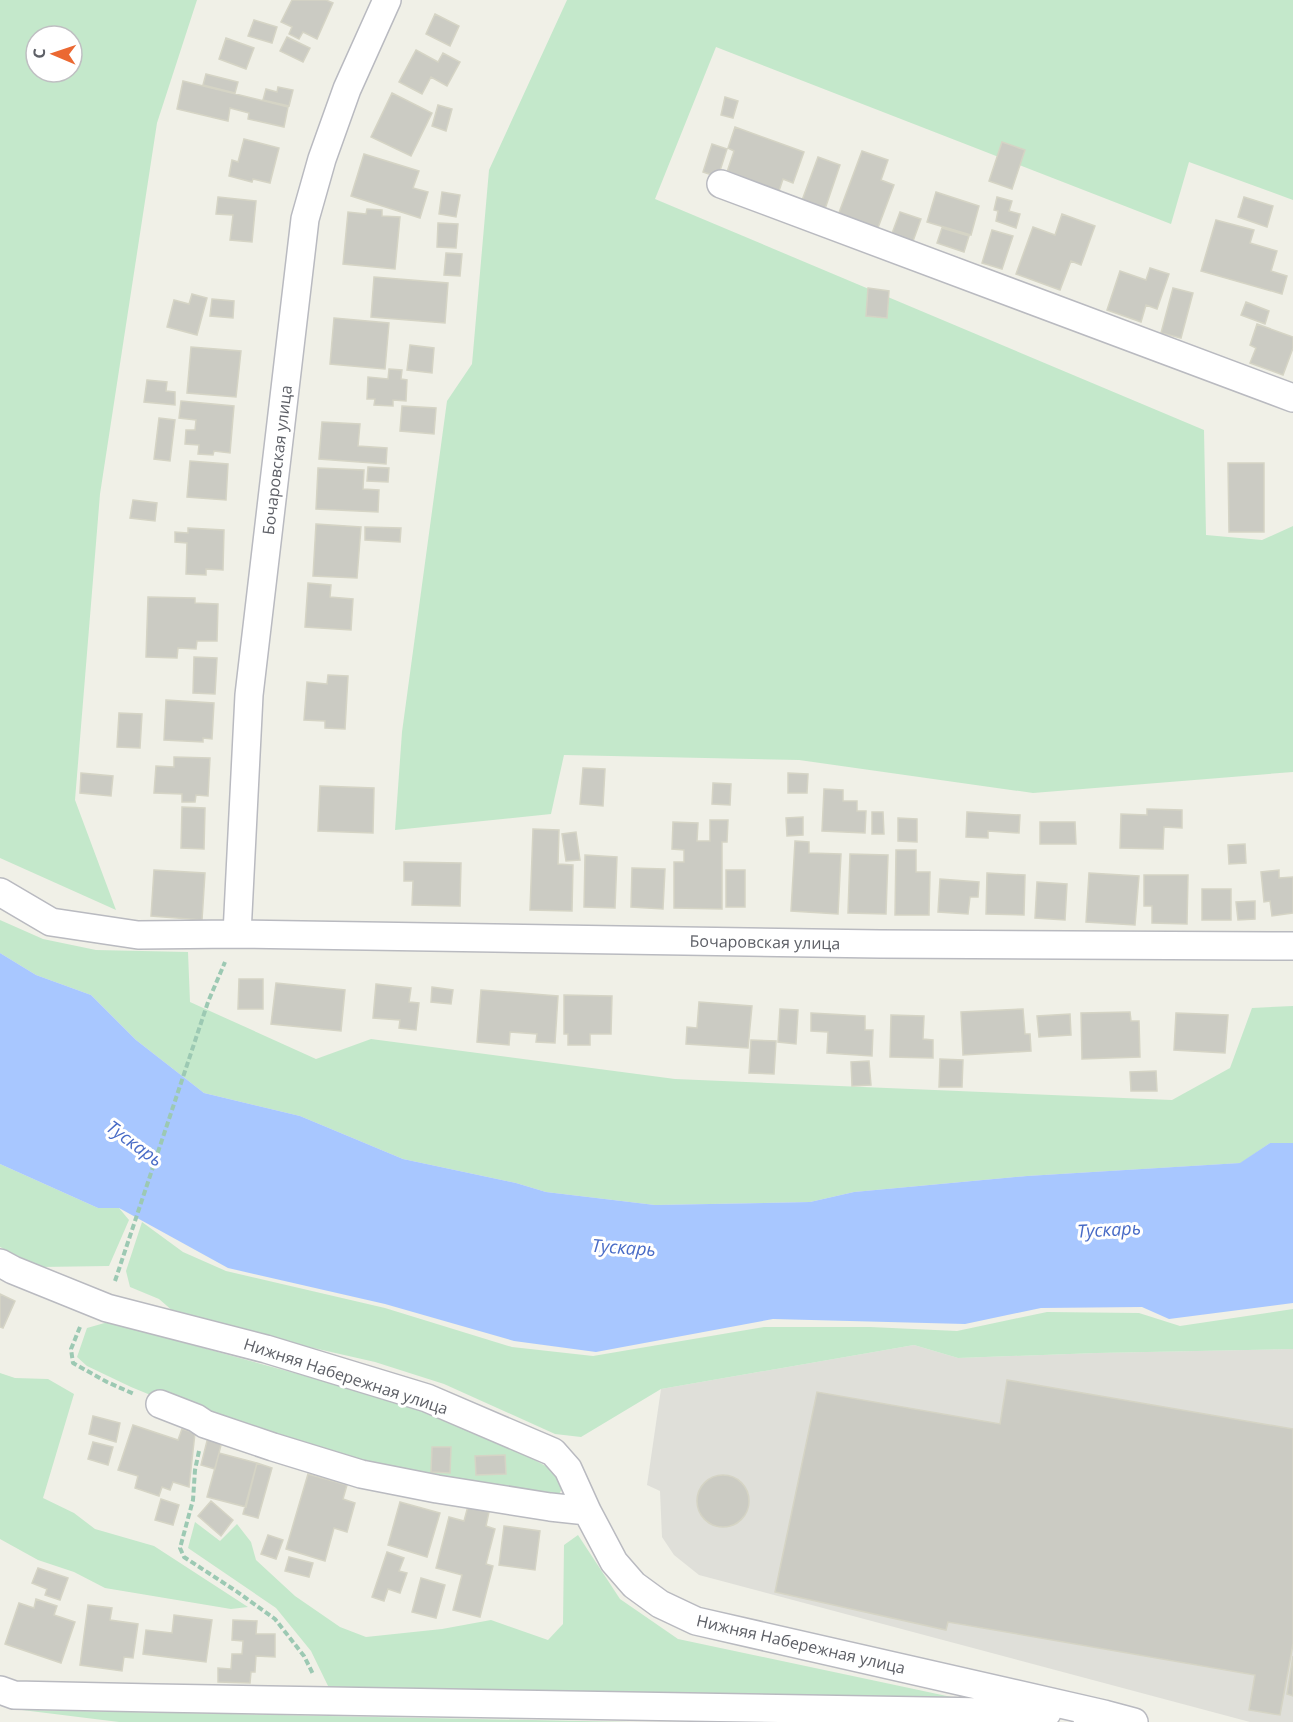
<svg xmlns="http://www.w3.org/2000/svg" width="1293" height="1722" font-family="'Open Sans',sans-serif">
	<style>
		.industrial { fill: #dfdfd9 }
		.green { fill: #c4e8cb; fill-rule: evenodd }
		.water { fill: #a8c7ff }
		.building { fill: #cbcbc3; stroke: #d5d4c5; stroke-width: 1.5 }
		.lines { fill: none; stroke-linecap: round; stroke-linejoin: round }
		.street-casing { stroke: #b9bac0; stroke-width: 30 }
		.path { stroke: #9cc9b3; stroke-width: 4; stroke-dasharray: 6 3; stroke-linecap: butt }
		.street { stroke: #fff; stroke-width: 27 }
		.labels { text-anchor: middle; dominant-baseline: central; stroke-width: 6; stroke-linejoin: round; paint-order: stroke }
		.street-label { font-size: 16px; fill: #5e6067; stroke: #fff }
		.water-label { font-size: 18px; font-style: italic; fill: #486bc6; stroke: #fff }
	</style>
	<rect width="100%" height="100%" fill="#f0f0e7"/>
	<path class="industrial" d="M914 1345 958 1358 1097 1353 1293 1349V1722H1250L699 1575 674 1555 662 1537 660 1491 647 1485 661 1389Z"/>
	<path class="green" d="M0 0H197L157 123 100 494 75 800 116 910 0 858ZM36 36H72V72H36Z
		M567 0H1293V200L1189 162 1171 224 716 47 655 199 1204 430 1206 535 1262 540 1293 526V772L1033 793 799 760 564 755 551 814 395 830 402 732 447 401 472 364 489 170Z
		M0 920 43 939 96 950 188 952 190 1002 316 1059 371 1039 675 1079 1172 1100 1230 1068 1252 1008 1293 1006V1143H1270L1241 1163 1027 1176 854 1192 810 1202 655 1205 546 1192 516 1183 403 1159 300 1116 204 1093 136 1040 91 995 36 975 0 953Z
		M0 1164 98 1208H119L129 1220 109 1266 40 1267 0 1247Z
		M142 1222 183 1252 226 1271 385 1308 512 1347 593 1356 764 1327H870L957 1331 1047 1312 1139 1313 1180 1326 1293 1309V1349L1097 1353 958 1358 914 1345 661 1389 581 1437 555 1434 444 1384 375 1362 181 1318 159 1299 130 1287 126 1271Z
		M108 1322 422 1408 492 1437 555 1471 563 1487 558 1496 517 1491 358 1460 187 1410 131 1387 87 1366 77 1357 87 1328Z
		M0 1373 15 1378 48 1379 74 1394 43 1498 74 1513 95 1529 154 1546 248 1607 231 1609 105 1588 74 1572 38 1560 0 1539Z
		M195 1522 220 1541 237 1524 251 1542 256 1560 295 1596 340 1627 366 1637 442 1629 491 1620 548 1640 563 1624 564 1545 578 1535 620 1599 678 1639 961 1699 329 1688 311 1651 276 1608 188 1548Z
		M22 1710 630 1722H119Z"/>
	<path class="water" d="M0 953 36 975 91 995 136 1040 204 1093 300 1116 403 1159 516 1183 546 1192 655 1205 810 1202 854 1192 1027 1176 1240 1163 1270 1143H1293V1303L1169 1319 1142 1307 1041 1308 965 1324 773 1319 596 1352 514 1341 385 1304 228 1268 119 1208H98L0 1164Z"/>
	<path class="building" d="M292 0H326L333 3 317 39 303 32 299 39 289 34 292 27 281 22Z
		M435 14 459 26 450 46 426 34Z
		M254 20 277 27 272 43 248 36Z
		M287 37 310 48 303 62 280 51Z
		M226 38 254 48 246 69 219 59Z
		M416 50 438 62 443 53 460 62 447 86 431 77 422 94 399 82Z
		M206 74 238 82 235 93 203 85Z
		M183 81 288 107 284 127 248 119 249 113 230 108 228 121 177 109Z
		M278 87 293 90 289 106 263 100 266 89 277 92Z
		M392 93 432 113 411 156 371 137Z
		M725 97 738 101 733 118 721 115Z
		M438 105 452 109 446 131 432 126Z
		M735 127 804 152 793 183 783 179 779 191 727 172 734 151 728 148Z
		M244 139 279 148 270 183 253 179 252 182 229 176 232 160 238 162Z
		M1002 142 1025 150 1012 189 989 181Z
		M712 144 727 149 718 177 703 172Z
		M862 151 888 160 881 180 894 185 876 233 837 218Z
		M364 154 419 171 413 188 428 192 420 218 351 196Z
		M818 157 840 165 824 212 801 203Z
		M442 192 460 195 456 217 439 214Z
		M936 192 979 206 971 235 927 222Z
		M218 197 256 201 252 242 230 240 233 215 216 214Z
		M997 197 1012 201 1009 211 1020 214 1016 228 996 221 998 211 994 210Z
		M1244 197 1273 206 1267 227 1238 217Z
		M367 209 382 210V216L400 217 395 269 343 264 348 212 366 214Z
		M900 212 921 219 912 244 891 236Z
		M1062 214 1095 226 1081 265 1071 261 1060 290 1016 274 1033 227 1055 235Z
		M1216 220 1254 230 1250 243 1277 251 1271 271 1287 276 1282 294 1201 271Z
		M438 223 458 224 456 248 437 247Z
		M942 228 969 236 964 252 937 243Z
		M992 230 1013 236 1002 269 982 263Z
		M446 253 462 254 460 276 444 275Z
		M1150 268 1169 274 1157 309 1146 305 1141 322 1107 310 1120 271 1146 280Z
		M374 277 448 283 445 323 371 317Z
		M868 288 889 291 887 318 866 316Z
		M1173 288 1193 293 1181 338 1161 333Z
		M192 294 207 298 197 335 167 327 174 300 189 304Z
		M212 299 234 301 233 318 210 316Z
		M1246 302 1269 311 1265 324 1241 315Z
		M334 318 389 323 385 369 330 364Z
		M1257 324 1293 337V348L1283 375 1250 363 1256 348 1250 345Z
		M410 345 434 348 432 373 407 370Z
		M191 347 241 351 236 397 187 393Z
		M389 369 402 370 401 379 407 380 406 401 393 400V406L374 405 375 399H367L368 377 388 379Z
		M147 380 167 382 166 391 175 392V405L144 402Z
		M181 401 234 406 230 453 214 451 213 455 198 454 199 445 185 444 186 430H195L196 420 179 418Z
		M402 406 436 408 434 434 400 431Z
		M159 418 175 420 170 461 154 459Z
		M322 422 360 424 358 446 387 448 386 464 319 459Z
		M190 461 228 464 226 500 187 497Z
		M1228 463H1264V532H1229Z
		M368 467 389 468 388 482 367 481Z
		M318 468 364 470 363 489 379 490 378 512 316 509Z
		M133 500 157 503 155 521 130 518Z
		M316 524 361 527 357 578 313 576Z
		M365 527 401 528 400 542 365 540Z
		M188 528 224 530 223 570 206 569V575L186 574 187 543 175 542V532L188 533Z
		M308 583 331 585 330 597 353 599 351 630 305 627Z
		M148 597 195 598V603L218 604 217 641H197L196 649 178 648 177 658 146 657Z
		M194 657 217 658 215 694 193 693Z
		M328 675 348 676 345 729 325 728V721L304 720 307 682 327 684Z
		M166 700 214 703 212 739 203 738V742L164 740Z
		M119 713 142 714 140 748 117 747Z
		M174 757 210 758 208 796 196 795 195 802H182V794L154 793 156 766 174 767Z
		M583 768 605 769 603 806 580 804Z
		M81 773 113 776 111 796 80 793Z
		M788 773 808 774 807 793H788Z
		M713 783 731 784 730 805 712 804Z
		M320 786 374 788 373 833 318 831Z
		M824 789 843 790V801H857V811H866L865 833 822 831Z
		M182 807 205 808 204 849 181 848Z
		M1147 809 1182 810V828L1164 827 1163 849 1120 848 1121 814 1147 815Z
		M872 812H883L884 834H872Z
		M967 812 1020 815 1019 833 988 831V838L966 837Z
		M803 817V835L787 836 786 818Z
		M898 818 917 819V842L898 841Z
		M710 820H728L727 842H722V909L674 908V862H684V850L672 849 673 822 698 823 697 841H710Z
		M1040 822H1075L1076 844H1040Z
		M533 829 559 830 558 864 573 865 572 911 530 910Z
		M576 832 580 860 566 861 562 834Z
		M795 841 809 842V853L841 854 838 914 791 911Z
		M1245 844 1246 863 1229 864 1228 845Z
		M896 850H916V872H930L929 915H895Z
		M850 854 888 855 886 914 848 913Z
		M585 855 617 857 615 908 584 907Z
		M404 862 461 863 460 906 412 905 413 881H404Z
		M632 868 665 869 663 909 631 907Z
		M154 870 205 873 202 920 151 916Z
		M726 870H745V907H726Z
		M1279 870V878L1293 877V913L1272 916 1270 901 1264 902 1261 872Z
		M987 873 1025 875 1024 915 986 914Z
		M1089 873 1139 876 1135 925 1086 922Z
		M1144 875H1188L1187 924 1152 923V906H1144Z
		M940 879 979 882 978 897H970L968 914 938 912Z
		M1037 882 1067 884 1065 920 1035 918Z
		M1202 889H1231V920H1202Z
		M1255 901V919L1238 920 1236 902Z
		M239 979H263V1009H238Z
		M276 983 345 990 341 1031 271 1024Z
		M376 984 411 988 409 1002 419 1003 416 1030 399 1028 400 1020 373 1018Z
		M432 987 453 990 451 1004 431 1002Z
		M481 990 558 996 555 1043 536 1042 537 1034 510 1032 509 1045 477 1042Z
		M564 995 612 996 611 1034H590V1045H568V1034H564Z
		M699 1002 752 1006 748 1048 686 1044 687 1027 697 1028Z
		M780 1009 798 1010 796 1044 778 1042Z
		M1023 1009 1025 1034H1030L1031 1051 963 1055 961 1012Z
		M1130 1012 1131 1021H1139L1140 1057 1082 1059 1081 1013Z
		M811 1013 865 1016V1030H873L872 1056 827 1053 828 1032 811 1031Z
		M1176 1013 1228 1015 1225 1053 1174 1050Z
		M1070 1014 1071 1035 1039 1037 1037 1016Z
		M891 1015 924 1016 923 1039 933 1040V1058L890 1057Z
		M751 1040 776 1041 774 1074 749 1073Z
		M940 1059 963 1060 962 1087H939Z
		M869 1061 871 1085 852 1086 851 1062Z
		M1156 1071 1157 1091H1131L1130 1072Z
		M0 1294 15 1301 3 1328 0 1327Z
		M1007 1380 1293 1429V1644L1280 1715 1249 1710 1255 1675 948 1622 946 1630 775 1592 817 1392 1000 1424Z
		M93 1416 120 1423 116 1442 89 1434Z
		M133 1425 178 1440 182 1429 195 1433 189 1487 173 1482 170 1490 162 1487 159 1496 135 1488 138 1476 118 1470Z
		M209 1433 223 1437 215 1469 201 1465Z
		M93 1442 113 1447 108 1465 88 1459Z
		M432 1447H451L450 1473 431 1472Z
		M219 1453 257 1463 246 1507 207 1497Z
		M505 1455 506 1474 476 1475 475 1456Z
		M257 1463 272 1468 258 1518 243 1514Z
		M308 1474 347 1485 343 1499 355 1503 347 1532 334 1528 325 1561 286 1549Z
		M697 1501a26 26 0 1 1 52 0a26 26 0 1 1-52 0Z
		M161 1499 179 1505 173 1525 155 1520Z
		M211 1501 233 1520 221 1536 198 1516Z
		M400 1502 440 1513 427 1557 388 1545Z
		M468 1506 489 1512 486 1526 495 1529 486 1564 493 1566 480 1617 453 1610 462 1575 436 1568 449 1517 464 1521Z
		M504 1526 540 1531 535 1570 499 1565Z
		M268 1535 283 1540 276 1559 261 1554Z
		M387 1552 404 1558 399 1571 407 1573 400 1593 388 1589 384 1601 372 1597Z
		M289 1557 313 1563 309 1577 285 1571Z
		M38 1568 68 1578 60 1600 45 1595 47 1589 32 1583Z
		M421 1578 445 1585 436 1618 412 1612Z
		M36 1599 57 1606 54 1615 75 1622 61 1663 5 1644 19 1603 34 1608Z
		M88 1605 112 1608 110 1620 138 1624 133 1658 124 1657 122 1671 80 1665Z
		M174 1615 212 1620 206 1662 143 1654 146 1630 172 1633Z
		M233 1620 257 1621 256 1634H275V1657L256 1656 255 1672H251L250 1683 218 1682V1668L231 1669 232 1654H242L243 1641 232 1640Z
		M1293 1656V1696L1287 1694Z"/>
	<g class="lines">
		<defs>
			<path id="street" d="M387 0 347 89 322 159 305 219 249 695 237 934 880 944 1293 946
				M721 184 1293 398
				M0 892 51 922 138 935 237 934
				M0 1263 13 1270 107 1308 266 1349 427 1398 553 1452 568 1469 587 1511 614 1562 634 1585 660 1604 696 1621 1104 1714
				M160 1404 196 1418 205 1424 273 1447 361 1474 437 1489 550 1507 587 1511
				M0 1690 14 1695 155 1698 1047 1713
				M1085 1714H1104L1134 1722"/>
		</defs>
		<use href="#street" class="street-casing"/>
		<path class="path" d="M115 1281 208 1002 225 962
			M80 1327 71 1349 73 1363 107 1382 134 1394
			M199 1451 195 1470 193 1500 180 1548 184 1557 236 1591 275 1619 304 1656 313 1674"/>
		<use href="#street" class="street"/>
	</g>
	<g class="labels">
		<g class="street-label">
			<text transform="translate(277 460) rotate(-83)">Бочаровская улица</text>
			<text transform="translate(765 942) rotate(1)">Бочаровская улица</text>
			<text transform="translate(346 1376) rotate(18)">Нижняя Набережная улица</text>
			<text transform="translate(801 1644) rotate(13)">Нижняя Набережная улица</text>
		</g>
		<g class="water-label">
			<text transform="translate(135 1143) rotate(36)">Тускарь</text>
			<text transform="translate(1109 1229) rotate(-3)">Тускарь</text>
			<text transform="translate(624 1247) rotate(4)">Тускарь</text>
		</g>
	</g>
	<g transform="translate(54 54) rotate(272)"><circle r="28" fill="#ffffff" stroke="#bfbfc2" stroke-width="1.5"/>
	<path d="M0-4.5L10 22L0 15L-10 22Z" fill="#eb6832"/>
	<text y="-9" font-size="16" font-weight="bold" text-anchor="middle" fill="#5e6067">С</text>
	</g>
</svg>
